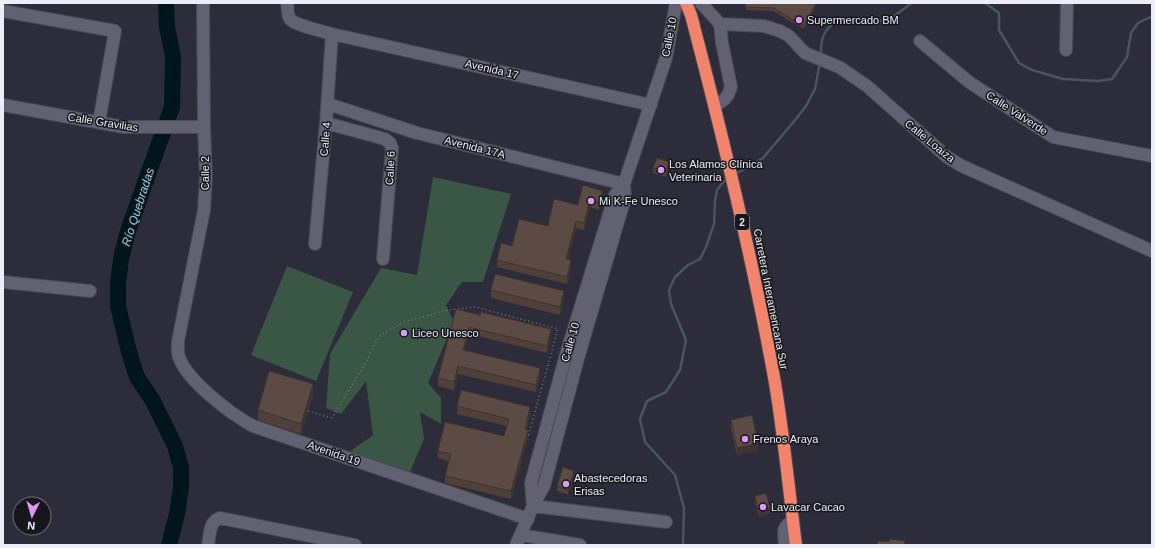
<svg xmlns="http://www.w3.org/2000/svg" width="1155" height="548" font-family="Helvetica,sans-serif">
	<style>
		.green { fill: #3a5745 }
		.lines { fill: none; stroke-linecap: round; stroke-linejoin: round }
		.stream { stroke: #47565e; stroke-width: 2.5 }
		.river { stroke: #00161c; stroke-width: 16 }
		.minor-casing { stroke: #494955; stroke-width: 14 }
		.highway-casing { stroke: #494955; stroke-width: 14 }
		.path { stroke: #797885; stroke-width: 1.5; stroke-dasharray: 1 3; stroke-linecap: butt }
		.minor { stroke: #616172; stroke-width: 12 }
		.highway { stroke: #f1846a; stroke-width: 12 }
		.wall { fill: #4f403a }
		.shaded-wall { fill: #403430 }
		.building { fill: #5c4a44; stroke: #403430 }
		.poi-dot { fill: #df98f2; stroke: #16161c; stroke-width: 1.5 }
		.labels { text-anchor: middle; dominant-baseline: central; stroke-width: 3; stroke-linejoin: round; paint-order: stroke }
		.shield { fill: #16161c; stroke: #acacb5; stroke-width: 1 }
		.shield-label { font-size: 10px; font-weight: bold; fill: #ededf7 }
		.poi-label { font-size: 11px; fill: #ededf7; stroke: #16161c; text-anchor: start }
		.street-label { font-size: 11px; fill: #ededf7; stroke: #16161c }
		.water-label { font-size: 12px; font-style: italic; fill: #89d3e4; stroke: #16161c }
	</style>
	<rect width="100%" height="100%" fill="#2d2c3b"/>
	<path class="green" d="M433 177 511 194 483 282H462L446 305 454 322 428 383 441 398V424L420 412 424 439 409 474 348 453 373 435 366 381 341 414 326 408 330 354 381 268 417 275Z
		M287 266 353 292 316 381 251 355Z"/>
	<g class="lines">
		<path class="stream" d="M985 3 999 13V30L1019 63 1032 70 1063 79 1098 81 1112 79 1127 57 1131 33 1138 23 1150 17 1152 18
			M821 55C821 49 821 42 823 37 834 8 863 25 887 20 894 18 905 7 912 3
			M734 175 763 158 796 119 806 106 815 89 820 62
			M683 545 684 508 675 475 645 442 640 419 647 401 666 392 680 370 686 340 671 304 669 290 675 277 688 265 700 259 706 247 714 224 715 201 717 190 724 181 728 178"/>
		<path class="river" d="M166 3 167 27 173 56 172 107 128 231 121 259 118 283V306L129 352 137 377 153 401 175 446 181 467V487L177 514 169 545"/>
		<defs>
			<path id="minor" d="M203 3 204 127 206 177 204 210 178 341C178 346 177 352 179 357 187 381 231 414 253 426L528 519
				M287 3C288 8 287 14 290 19 296 26 323 31 332 34L651 105
				M701 3 720 24 722 43 731 87 728 95 725 99 715 106
				M3 11 115 31 99 122
				M720 24 764 26 780 31 789 36 805 53 839 67 867 86 947 157 962 166 1152 251
				M920 41 969 82 1053 137 1152 156
				M1066 50 1067 3
				M328 104 417 133 624 184
				M3 105 124 127H204
				M326 123 385 139 390 143 392 148 383 259
				M315 244 326 123 332 34
				M3 282 90 291
				M533 506 531 483 567 351 615 195 624 184
				M533 506 666 522
				M521 535 580 545
				M208 545C210 535 209 521 220 518L355 545
				M516 545 533 506 544 486 579 355 625 198 624 184 666 58 676 3
				M785 545C784 533 781 527 793 521"/>
			<path id="highway" d="M686 3 691 15C723 137 753 259 775 383 784 437 789 491 796 545"/>
		</defs>
		<use href="#minor" class="minor-casing"/>
		<use href="#highway" class="highway-casing"/>
		<path class="path" d="M308 411 332 418 366 362 379 336 404 322 448 310 475 307 558 329 528 437"/>
		<use href="#minor" class="minor"/>
		<use href="#highway" class="highway"/>
	</g>
	<path class="wall" d="M745 3H816V6L804 29 773 11 746 10Z
		M669 167 666 177 653 173V168Z
		M583 185 602 199 599 210 590 207 584 230 576 228 568 260 571 268 567 284 497 267V260L512 246 548 226 578 205Z
		M491 290 564 298 560 315 491 298Z
		M456 309 551 337 547 353 469 334 464 350 540 376 536 392 458 374 454 390 438 386V378Z
		M313 394 301 434 258 420V410Z
		M457 406 530 414 527 429 528 437 511 499 445 483V476L449 461 438 458V451L504 436 507 426 457 414Z
		M731 420 758 451 737 455 731 428Z
		M574 476 568 495 557 491V486Z
		M755 496 770 514 759 516 755 501Z"/>
	<path class="shaded-wall" d="M816 3V6L804 29V26Z
		M669 162V167L666 177V172Z
		M602 191V199L599 210V203Z
		M590 200V207L584 230V223Z
		M576 221V228L566 266V259Z
		M571 260V268L567 284V277Z
		M564 291V298L560 315V307Z
		M469 327V334L463 357V350Z
		M551 329V337L547 353V346Z
		M458 366V374L454 390V382Z
		M540 368V376L536 392V385Z
		M313 384V394L301 434V424Z
		M530 407V414L525 436V429Z
		M528 430V437L511 499V491Z
		M758 443V451L737 455V448Z
		M574 471V476L568 495V490Z
		M770 508V514L759 516V511Z"/>
	<path class="building" d="M745 3H816L804 26 773 8 746 7Z
		M657 158 669 162 666 172 653 168Z
		M583 185 602 191 599 203 590 200 584 223 576 221 566 259 571 260 567 277 497 260 501 243 512 246 519 219 548 226 554 199 578 205Z
		M495 274 564 291 560 307 491 290Z
		M456 309 480 315 481 312 551 329 547 346 469 327 463 350 540 368 536 385 458 366 454 382 438 378Z
		M269 371 313 384 301 424 258 410Z
		M461 390 530 407 525 429 528 430 511 491 445 476 451 454 438 451 445 422 504 436 509 419 457 406Z
		M752 415 758 443 737 448 731 420Z
		M563 467 574 471 568 490 557 486Z
		M766 493 770 508 759 511 755 496Z
		M890 539 905 541 904 545H877L878 541 889 542Z"/>
	<g class="poi-dot">
		<circle cx="799" cy="20" r="4"/>
		<circle cx="661" cy="170" r="4"/>
		<circle cx="591" cy="201" r="4"/>
		<circle cx="404" cy="333" r="4"/>
		<circle cx="745" cy="439" r="4"/>
		<circle cx="566" cy="484" r="4"/>
		<circle cx="763" cy="507" r="4"/>
	</g>
	<g class="labels">
		<rect class="shield" x="735" y="214" width="14" height="16" rx="3"/>
		<g class="shield-label">
			<text x="742" y="222">2</text>
		</g>
		<g class="poi-label">
			<text x="807" y="20">Supermercado BM</text>
			<text x="669" y="164">Los Alamos Clínica<tspan x="669" dy="13">Veterinaria</tspan></text>
			<text x="599" y="201">Mi K-Fe Unesco</text>
			<text x="412" y="333">Liceo Unesco</text>
			<text x="753" y="439">Frenos Araya</text>
			<text x="574" y="478">Abastecedoras<tspan x="574" dy="13">Erisas</tspan></text>
			<text x="771" y="507">Lavacar Cacao</text>
		</g>
		<g class="street-label">
			<text transform="translate(669 37) rotate(-79)">Calle 10</text>
			<text transform="translate(492 69) rotate(13)">Avenida 17</text>
			<text transform="translate(1017 113) rotate(33)">Calle Valverde</text>
			<text transform="translate(103 122) rotate(9)">Calle Gravilias</text>
			<text transform="translate(325 139) rotate(-85)">Calle 4</text>
			<text transform="translate(930 141) rotate(39)">Calle Loaiza</text>
			<text transform="translate(475 147) rotate(14)">Avenida 17A</text>
			<text transform="translate(390 168) rotate(-87)">Calle 6</text>
			<text transform="translate(205 173) rotate(-90)">Calle 2</text>
			<text transform="translate(771 299) rotate(79)">Carretera Interamericana Sur</text>
			<text transform="translate(570 342) rotate(-74)">Calle 10</text>
			<text transform="translate(334 453) rotate(19)">Avenida 19</text>
		</g>
		<g class="water-label">
			<text transform="translate(138 207) rotate(-72)">Río Quebradas</text>
		</g>
	</g>
	<rect width="1155" height="548" fill="none" stroke="#ededf7" stroke-width="8"/>
	<g transform="translate(32 516) rotate(185)"><circle r="19" fill="#16161c" stroke="#6c6c74"/>
	<path d="M0-3L7 15L0 10L-7 15Z" fill="#df98f2"/>
	<text y="-6" font-size="11" font-weight="bold" text-anchor="middle" fill="#ededf7">N</text>
	</g>
</svg>
